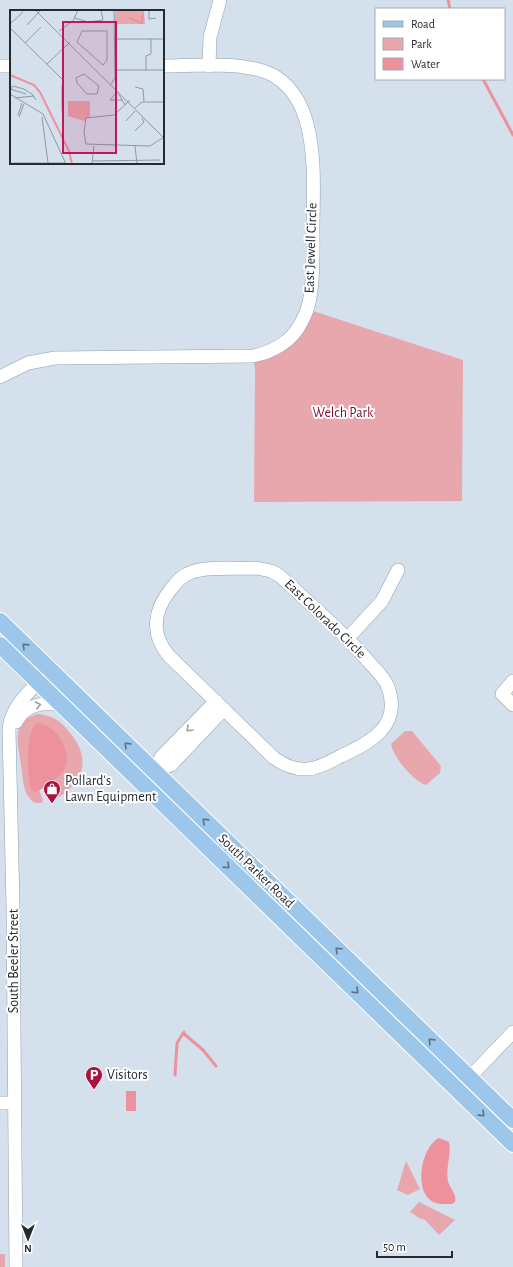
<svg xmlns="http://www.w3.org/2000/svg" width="513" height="1267" font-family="'Alegreya Sans',sans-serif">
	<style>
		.green { fill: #e8a6ad }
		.water { fill: #ed919c }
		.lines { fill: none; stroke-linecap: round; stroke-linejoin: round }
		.stream { stroke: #ed919c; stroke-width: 3 }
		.minor-casing { stroke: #929ea9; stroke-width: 14 }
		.major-casing { stroke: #fff; stroke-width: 18 }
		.minor { stroke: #fff; stroke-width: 13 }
		.major { stroke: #9cc7ea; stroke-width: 16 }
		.oneway { stroke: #5b7183 }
		.oneway2 { stroke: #9d9fa1 }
		.labels { text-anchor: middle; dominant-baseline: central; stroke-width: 4; stroke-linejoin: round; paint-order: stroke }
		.street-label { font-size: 14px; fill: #252a2f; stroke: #fff }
		.park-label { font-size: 14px; fill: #7f1330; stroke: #fff }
		.poi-label { font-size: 14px; fill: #252a2f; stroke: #fff; text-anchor: start }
		.inset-river { fill: none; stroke: #ed919c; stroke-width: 2 }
		.inset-road { fill: none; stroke: #8e98a1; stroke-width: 1 }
		.view { fill: #c2185b; fill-opacity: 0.15; stroke: #c2185b; stroke-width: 2 }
		.inset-edge { fill: none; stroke: #252a2f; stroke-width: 2 }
	</style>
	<rect width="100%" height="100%" fill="#d4e1ed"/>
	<path class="green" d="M307 309 463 360 462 501 254 502 255 369 253 356 272 350Z
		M39 714C55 717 61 721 70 733 91 758 85 782 57 798L50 795 48 784 36 783 43 800 42 803C38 803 34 804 31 800 22 791 23 776 21 765 18 744 10 720 39 714Z
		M405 731H412L441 766 440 773 426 785C414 782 393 757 391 744Z
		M406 1161 420 1189 408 1195 397 1190Z
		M419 1202 455 1220 439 1235 425 1220 419 1218 410 1212Z
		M0 1254H5V1267H0Z"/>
	<path class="water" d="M37 723C55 723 74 753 64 770 61 776 54 780 48 784 44 787 40 791 35 792L32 791 30 786C28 771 25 733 37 723Z
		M126 1091H136V1111H126Z
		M439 1138 449 1142C452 1155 445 1168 448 1181 450 1189 457 1194 455 1202L452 1204C444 1204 437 1205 430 1200 414 1187 422 1146 439 1138Z"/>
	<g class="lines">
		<path class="stream" d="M448 0 450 9
			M483 79 513 135
			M183 1033 203 1050 216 1066
			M175 1075 177 1043 184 1032"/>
		<defs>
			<path id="minor" d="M0 66H11
				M209 66 210 37 220 0
				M0 377 28 363 55 358 253 356C273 352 292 341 301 323 306 314 309 306 310 297 314 275 313 252 313 230 313 196 316 158 307 124 302 105 293 88 276 77 249 60 195 66 163 66
				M256 568 271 571 280 576C310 604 341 630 368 661 375 669 384 677 388 687 402 726 371 742 341 756 331 761 320 768 308 769 294 770 284 765 274 758L169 656C150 634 154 610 171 589 177 582 182 575 192 572 206 566 239 569 256 568Z
				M348 638 382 601 398 570
				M513 681 502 694 513 705
				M16 722C26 704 43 702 61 705
				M157 770 161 757 216 701
				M150 778 157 770 171 765 224 709
				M445 1078 456 1082 469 1078 513 1032
				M0 1103H14
				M16 1267 13 906 9 729C11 706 30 691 45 676"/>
			<path id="major" d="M0 621 513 1120
				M0 645 513 1144"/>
		</defs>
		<use href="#minor" class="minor-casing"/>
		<use href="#major" class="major-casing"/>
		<use href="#minor" class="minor"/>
		<use href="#major" class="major"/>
	</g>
	<defs><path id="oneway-chevron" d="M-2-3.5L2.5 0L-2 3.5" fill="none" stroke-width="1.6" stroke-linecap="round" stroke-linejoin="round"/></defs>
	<g class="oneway">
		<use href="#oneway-chevron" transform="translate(25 646) rotate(-136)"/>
		<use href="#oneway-chevron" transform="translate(127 745) rotate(-136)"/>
		<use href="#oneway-chevron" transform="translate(205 821) rotate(-136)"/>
		<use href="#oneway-chevron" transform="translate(227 866) rotate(44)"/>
		<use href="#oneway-chevron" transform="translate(338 950) rotate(-136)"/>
		<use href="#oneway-chevron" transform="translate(356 991) rotate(44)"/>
		<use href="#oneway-chevron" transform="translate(431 1041) rotate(-136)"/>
		<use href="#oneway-chevron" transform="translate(482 1114) rotate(44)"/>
	</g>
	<g class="oneway2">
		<use href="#oneway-chevron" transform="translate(38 705) rotate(-13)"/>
		<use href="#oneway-chevron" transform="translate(189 729) rotate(134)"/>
	</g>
	<defs>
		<symbol id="shop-pin" viewBox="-11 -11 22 30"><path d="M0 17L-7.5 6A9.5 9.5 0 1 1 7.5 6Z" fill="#a91340" stroke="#fff"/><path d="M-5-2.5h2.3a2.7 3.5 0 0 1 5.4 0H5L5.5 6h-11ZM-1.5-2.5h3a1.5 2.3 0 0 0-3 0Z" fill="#fff"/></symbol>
		<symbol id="parking-pin" viewBox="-11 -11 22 30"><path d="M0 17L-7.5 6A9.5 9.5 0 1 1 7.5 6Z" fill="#a91340" stroke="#fff"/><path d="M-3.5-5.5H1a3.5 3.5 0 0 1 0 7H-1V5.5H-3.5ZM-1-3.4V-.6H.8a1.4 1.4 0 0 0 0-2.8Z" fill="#fff"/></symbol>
	</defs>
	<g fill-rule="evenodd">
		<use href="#shop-pin" x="42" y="779" width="20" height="27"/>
		<use href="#parking-pin" x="84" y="1065" width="20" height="27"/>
	</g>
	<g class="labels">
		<g class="street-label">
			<text transform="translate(311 248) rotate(-88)">East Jewell Circle</text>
			<text transform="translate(325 619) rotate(44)">East Colorado Circle</text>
			<text transform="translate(256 871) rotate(44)">South Parker Road</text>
			<text transform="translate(14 961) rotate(-90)">South Beeler Street</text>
		</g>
		<g class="park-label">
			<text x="343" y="413">Welch Park</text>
		</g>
		<g class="poi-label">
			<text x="65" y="781">Pollard's<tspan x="65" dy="16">Lawn Equipment</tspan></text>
			<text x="107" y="1075">Visitors</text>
		</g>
	</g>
	<g transform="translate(10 10)">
		<rect width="154" height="154" fill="#d4e1ed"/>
		<path d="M105 0H134L135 14H105ZM58 91H80V106L74 111 58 106Z" fill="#e8a6ad"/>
		<path class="inset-river" d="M119 8 132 13 133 3M0 65 24 75 30 82 59 141 62 154"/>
		<path class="inset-road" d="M25 0 154 128M139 0V9L146 8M65 8 78 12 93 10 91 0M0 14 13 2M17 15 31 0M0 18 54 71 52 76V101M49 21 63 11 68 0M72 21H97V50L93 55 67 32ZM104 29H154M15 33 31 17M37 54 60 32M105 60H154M136 60V46L141 44V29M74 64 89 76 87 84H77L67 73 66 68ZM101 74 105 68 104 0M125 77 133 79 134 91M0 79 16 84M0 80 3 76 14 79 22 84 26 90M107 81 115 95M106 83 100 90H113M0 84 33 104 56 154M5 88 24 86M120 90 104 105 76 108 74 122 76 134 140 136 154 127M125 98 132 92H154M8 105 12 93M9 107 14 94M32 107 38 153M116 111 125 101M125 121 134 112 132 108M125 136 127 154M82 151 150 150M0 153H56M82 154 84 136"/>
		<path class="view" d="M53 12H106V143H53Z"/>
		<rect width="154" height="154" class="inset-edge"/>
	</g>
	<rect x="375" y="8" width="130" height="72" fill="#ffffff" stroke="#a8aaac"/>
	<rect x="383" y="21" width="20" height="6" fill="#9cc7ea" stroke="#a8aaac"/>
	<text x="411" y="28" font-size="12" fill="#252a2f">Road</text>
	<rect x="383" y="38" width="20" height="12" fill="#e8a6ad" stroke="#a8aaac"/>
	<text x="411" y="48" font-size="12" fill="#252a2f">Park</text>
	<rect x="383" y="58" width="20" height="12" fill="#ed919c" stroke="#a8aaac"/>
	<text x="411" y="68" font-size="12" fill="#252a2f">Water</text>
	<g transform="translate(28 1239) rotate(180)" stroke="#ffffff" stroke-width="3" paint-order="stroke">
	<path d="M0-3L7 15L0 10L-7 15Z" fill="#252a2f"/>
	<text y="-6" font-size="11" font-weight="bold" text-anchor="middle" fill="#252a2f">N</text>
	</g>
	<path d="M377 1251v6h75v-6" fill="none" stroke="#252a2f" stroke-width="2"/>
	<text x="383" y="1251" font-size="12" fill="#252a2f" stroke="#ffffff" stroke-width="3" paint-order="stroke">50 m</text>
</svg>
